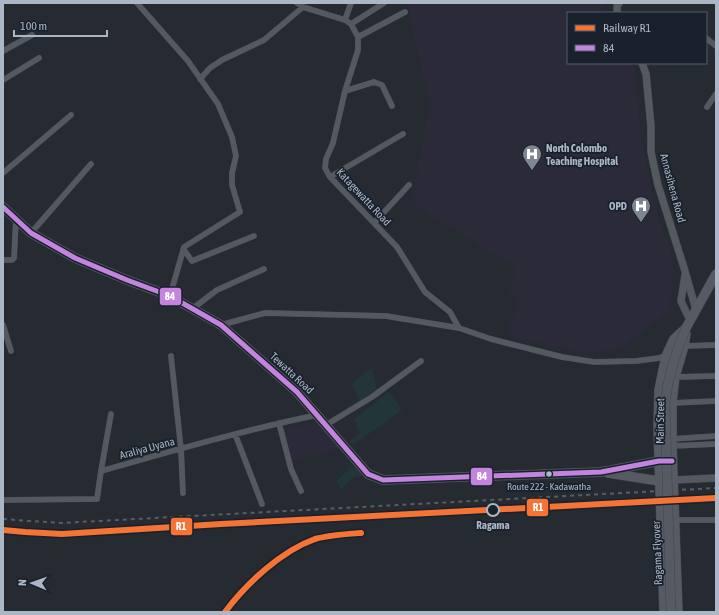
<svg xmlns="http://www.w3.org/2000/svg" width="719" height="615" font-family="'Asap Condensed',sans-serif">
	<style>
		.medical { fill: #2a2a38 }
		.green { fill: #223537 }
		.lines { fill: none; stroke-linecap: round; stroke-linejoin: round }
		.minor-casing { stroke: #41464b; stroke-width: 6 }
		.tertiary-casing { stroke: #41464b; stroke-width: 8 }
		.primary-casing { stroke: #42474e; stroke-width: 10 }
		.minor { stroke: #545960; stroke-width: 5.5 }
		.tertiary { stroke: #545960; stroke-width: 7 }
		.primary { stroke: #565b63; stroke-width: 9 }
		.rail { stroke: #585d63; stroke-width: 2; stroke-dasharray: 4 4; stroke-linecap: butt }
		.primary-bridge-casing { stroke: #42474e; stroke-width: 10; stroke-linecap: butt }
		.primary-bridge { stroke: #565b63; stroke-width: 9 }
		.bus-1-casing { stroke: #18212c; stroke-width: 8 }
		.bus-1 { stroke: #c483df; stroke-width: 5 }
		.rail-1-casing { stroke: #18212c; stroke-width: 9 }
		.rail-1 { stroke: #f57335; stroke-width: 6 }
		.bus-dot { fill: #acb7c5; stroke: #18212c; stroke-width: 1.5 }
		.stop-dot { fill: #18212c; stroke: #acb7c5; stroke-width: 2 }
		.labels { text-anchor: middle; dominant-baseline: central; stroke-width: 3.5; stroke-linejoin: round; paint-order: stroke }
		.bus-label { font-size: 10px; fill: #acb7c5; stroke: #18212c }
		.poi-label { font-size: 11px; font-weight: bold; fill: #acb7c5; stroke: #18212c; text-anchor: start }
		.street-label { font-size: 11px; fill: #acb7c5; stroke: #18212c }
		.stop-label { font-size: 11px; font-weight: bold; fill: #acb7c5; stroke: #18212c }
		.line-badge { stroke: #18212c; stroke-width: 1.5 }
		.badge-label { font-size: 11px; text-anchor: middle; font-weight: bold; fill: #fff }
	</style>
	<rect width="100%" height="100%" fill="#252b31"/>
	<path class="medical" d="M407 3H605L602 13H568V63H632L635 72 642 144 644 155 651 188 659 218 674 261 671 307 668 312 623 347 617 349 592 353H583L509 336 506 331 518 304 517 300 509 293V288L516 274 513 266 415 206 412 197 428 113 429 104Z
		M318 421 341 447 338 450 290 462 282 429Z"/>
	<path class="green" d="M372 368 378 393 332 420 330 418 359 400 352 384Z
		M389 392 402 410 353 445 349 441 360 434 354 419Z
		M356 465 362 474 361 477 356 476 352 479 341 489 336 481 352 467 353 468Z"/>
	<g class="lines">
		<defs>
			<path id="minor" d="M137 3 188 61 218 104 232 137 236 156 232 173V185L240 212 184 247 170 296
				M297 3 303 7 345 20 351 24 358 37V50L345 91 333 143 326 159 325 168 330 177 397 247 425 292 450 312 459 328
				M345 20 351 3
				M351 24 384 3
				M358 37 405 12
				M706 38 716 46
				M3 51 32 35
				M200 79 210 68 222 60 264 40 303 7
				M3 80 39 58
				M345 91 374 82 382 85 392 106
				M707 107 716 94
				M3 173 71 115
				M330 177 403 134
				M374 223 409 185
				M31 233 91 164
				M184 250 192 261 254 236
				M3 260H12L14 258 16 220
				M192 309 217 290 264 269
				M3 325 11 351
				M221 325 265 313 386 316 459 328 491 339 562 357 594 362 636 361 659 358 666 356
				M684 346 716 345
				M171 356 181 449 183 493
				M675 377 716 376
				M672 403 716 401
				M279 423 291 469 301 491
				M326 425 372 397 421 361
				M235 434 262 504
				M672 439 716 436
				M672 446 716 444
				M101 471 111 414
				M3 500 97 499 101 471C173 451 244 430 317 415
				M674 520H716"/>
			<path id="tertiary" d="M617 13V6L619 3
				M642 63 646 74 651 126V152L658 185 685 271 696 310
				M685 275 681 301 688 316 691 318
				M673 480 716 478"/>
			<path id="primary" d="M3 207 31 233 75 258 127 280 170 296 221 325 297 392 368 474 383 480 601 472 659 461H672
				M608 473 659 481 665 480
				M664 612 658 429 659 390 666 356 674 339 686 328 716 274
				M678 612 672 446V403L675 377 684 346 686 334"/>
		</defs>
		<use href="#minor" class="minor-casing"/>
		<use href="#tertiary" class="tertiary-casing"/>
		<use href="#primary" class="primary-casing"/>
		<use href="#minor" class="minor"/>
		<use href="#tertiary" class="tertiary"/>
		<use href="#primary" class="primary"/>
		<path class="rail" d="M3 519 29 521 61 523 716 488
			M3 530 25 532 62 534 221 524 716 498"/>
		<defs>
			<path id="primary-bridge" d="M671 612 665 403C668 377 675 353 686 328"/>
		</defs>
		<use href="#primary-bridge" class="primary-bridge-casing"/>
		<use href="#primary-bridge" class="primary-bridge"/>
		<defs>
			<path id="bus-1" d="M3 207 31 233 75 258 127 280 170 296 221 325 297 392 368 474 383 480 601 472 659 461H672"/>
		</defs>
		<use href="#bus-1" class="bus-1-casing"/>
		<use href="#bus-1" class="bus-1"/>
		<defs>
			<path id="rail-1" d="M3 530 25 532 62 534 221 524 716 498
				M225 612C246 584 281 551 315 539 329 535 346 534 361 533"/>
		</defs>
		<use href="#rail-1" class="rail-1-casing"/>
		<use href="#rail-1" class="rail-1"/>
	</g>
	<defs>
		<symbol id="hospital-pin" viewBox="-11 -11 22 30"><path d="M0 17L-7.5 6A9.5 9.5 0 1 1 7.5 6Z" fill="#7d8691" stroke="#18212c"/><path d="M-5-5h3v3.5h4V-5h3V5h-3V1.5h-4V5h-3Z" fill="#fff"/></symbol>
	</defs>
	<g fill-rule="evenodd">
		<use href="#hospital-pin" x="521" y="143" width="22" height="30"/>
		<use href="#hospital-pin" x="630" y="195" width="22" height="30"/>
	</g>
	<circle class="bus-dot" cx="549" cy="474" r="3.5"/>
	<circle class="stop-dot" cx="493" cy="510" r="6"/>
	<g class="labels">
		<g class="bus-label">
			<text x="549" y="486">Route 222 - Kadawatha</text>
		</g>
		<g class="poi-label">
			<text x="546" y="148">North Colombo<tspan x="546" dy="13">Teaching Hospital</tspan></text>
			<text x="627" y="206" text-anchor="end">OPD</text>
		</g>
		<g class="street-label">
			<text transform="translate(673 188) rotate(75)">Annasihena Road</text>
			<text transform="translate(364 197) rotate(47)">Katagewatta Road</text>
			<text transform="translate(292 373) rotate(43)">Tewatta Road</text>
			<text transform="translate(660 421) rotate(-89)">Main Street</text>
			<text transform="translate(147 448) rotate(-15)">Araliya Uyana</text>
			<text transform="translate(657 553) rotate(-92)">Ragama Flyover</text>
		</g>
		<g class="stop-label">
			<text x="493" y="525">Ragama</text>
		</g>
	</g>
	<g class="line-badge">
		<rect x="159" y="287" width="23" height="19" rx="4" fill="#c483df"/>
		<rect x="470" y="467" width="23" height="19" rx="4" fill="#c483df"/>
		<rect x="526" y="498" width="23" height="19" rx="4" fill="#f57335"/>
		<rect x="170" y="517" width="23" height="19" rx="4" fill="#f57335"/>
	</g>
	<g class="badge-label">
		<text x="170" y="300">84</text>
		<text x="482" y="480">84</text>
		<text x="538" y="511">R1</text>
		<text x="181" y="530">R1</text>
	</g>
	<rect width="719" height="615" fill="none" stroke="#acb7c5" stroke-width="8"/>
	<rect x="567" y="12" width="140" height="52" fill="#18212c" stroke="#535d69"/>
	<rect x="575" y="25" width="20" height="6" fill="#f57335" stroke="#535d69"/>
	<text x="603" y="32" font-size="12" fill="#acb7c5">Railway R1</text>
	<rect x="575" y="45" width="20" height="6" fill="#c483df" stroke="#535d69"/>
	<text x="603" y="52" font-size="12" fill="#acb7c5">84</text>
	<g transform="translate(32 583) rotate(272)" stroke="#18212c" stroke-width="3" paint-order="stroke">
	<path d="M0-3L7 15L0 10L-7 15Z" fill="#acb7c5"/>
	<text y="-6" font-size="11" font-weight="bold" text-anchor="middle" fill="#acb7c5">N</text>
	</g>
	<path d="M14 30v6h93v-6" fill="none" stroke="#acb7c5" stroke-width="2"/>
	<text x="20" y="30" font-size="12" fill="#acb7c5" stroke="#18212c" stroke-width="3" paint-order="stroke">100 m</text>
</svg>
